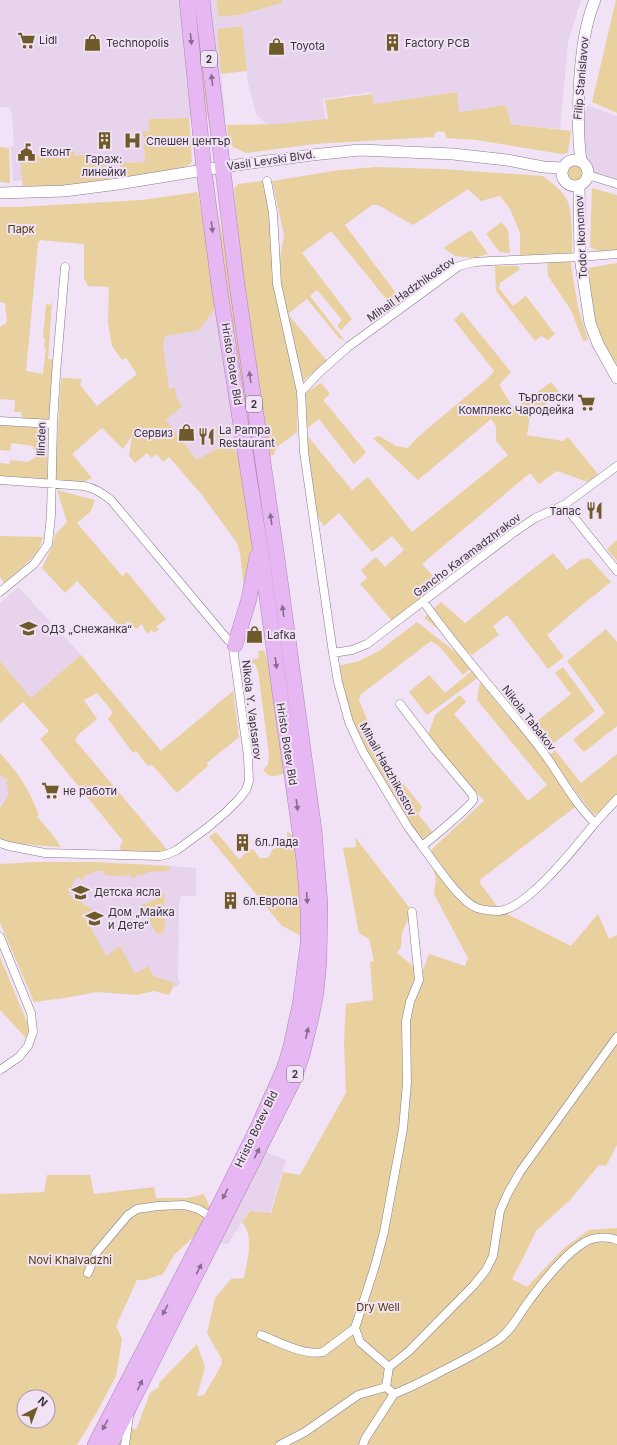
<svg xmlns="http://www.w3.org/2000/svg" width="617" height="1445" font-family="Inter,sans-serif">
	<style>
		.built { fill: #e7d3ec }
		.green { fill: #e8d19e; fill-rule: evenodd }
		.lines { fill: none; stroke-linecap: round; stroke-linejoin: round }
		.street-casing { stroke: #887b8c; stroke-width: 9 }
		.secondary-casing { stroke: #887b8c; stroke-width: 12 }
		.highway-casing { stroke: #a988b2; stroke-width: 16 }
		.street { stroke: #fff; stroke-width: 8 }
		.secondary { stroke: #fff; stroke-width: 11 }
		.highway { stroke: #e6b7f3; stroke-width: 15 }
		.oneway { fill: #866d8c }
		.labels { text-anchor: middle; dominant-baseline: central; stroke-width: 4; stroke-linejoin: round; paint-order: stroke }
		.shield { fill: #f1e2f5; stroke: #6f6671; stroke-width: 1 }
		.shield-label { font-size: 10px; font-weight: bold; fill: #373138 }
		.poi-label { font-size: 11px; fill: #373138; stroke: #f1e2f5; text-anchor: start }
		.street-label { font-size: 11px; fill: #373138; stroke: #f1e2f5 }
		.park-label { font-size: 11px; fill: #4f3c09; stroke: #f1e2f5 }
	</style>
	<rect width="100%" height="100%" fill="#f1e2f5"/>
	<path class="built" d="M0 0H216L219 17 240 15 282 3V0H581L568 42 560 129 511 124 506 105 459 112 456 92 374 104 372 92 323 99 326 125 275 126 266 124 256 114 248 83 241 26 217 29 225 117 149 119V131H143L145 162 121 163 120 164 119 169 108 171 101 175 13 181 11 147 14 146 12 114 10 109 6 107H0Z
		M588 106 617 116V182L591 173 584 163 583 117Z
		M216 302 248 463 197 460 166 420 169 416 131 365 151 355 149 334Z
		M18 587 81 655 31 699 0 661V603Z
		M0 775 8 780 6 782 9 793 0 806Z
		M138 864 196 868V896H181L179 906 178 978 180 983 177 987 136 978 34 967 0 878Z
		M249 1142 273 1155 286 1160 270 1213 249 1211 228 1244 220 1243 142 1394 133 1421 120 1445Z"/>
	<path class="green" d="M216 0H282V3L240 15 219 17Z
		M616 0H617V113L592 102Z
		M196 26H198L200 30 211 138 195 30Z
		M242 26 247 71 221 74 217 29Z
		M457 92 459 112 506 105 511 124 571 131 568 152 565 154H561L476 140 446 138 445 132 438 131 435 133 434 137 314 144 246 153 233 147 228 139 227 125 279 124 328 119 325 100 372 94 374 104Z
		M189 118 192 162C181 173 143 175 127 177L120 176V163L145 162 143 131H149V119Z
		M0 147 9 148 10 183 0 182Z
		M41 150H64V152L75 151V156L91 154V161L100 158 108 171H110C111 176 110 180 107 185L23 190 20 156 40 155Z
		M566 173a9 9 0 1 1 18 0a9 9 0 1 1-18 0Z
		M375 167 441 169 543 176C552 183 562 190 567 200 573 211 572 242 572 256L520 258V233L510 209 500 196 481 201 468 189 413 225 378 205H372L345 225 401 300 392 306 331 231 302 253 352 319 341 330 337 326 342 320 317 290 310 296 345 341 339 338 307 299 288 314 327 361 303 381 281 288 280 258 284 235 272 181 333 171Z
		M263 181 271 217 272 275 297 390V432L277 447 274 455 270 456 241 259 234 189 238 184Z
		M212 183 222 234 230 267 271 560 269 561 266 550Z
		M592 188 617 195V251H598L590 247Z
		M198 192 216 302 212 313 199 330 165 336 163 345 169 389 175 388 177 399 182 406 166 420 197 460 218 448 217 428 231 444 243 465 254 539V566L245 598 240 553 237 543 202 495 169 457 163 462 157 454 152 458 147 453 135 463 129 456 132 436 123 449 102 428 72 454 92 478 83 482 55 481 61 378 82 379 80 385 97 406 137 374 126 358 122 360 112 346 108 323 109 287 88 286 84 279V244L40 240 38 243 26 371 43 374 46 348 44 347 45 338H43L46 304 50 305 52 302 48 359 57 360 53 420H23L21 412H14L15 400 0 399V327L7 322 5 303 0 302V207H19L142 200Z
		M501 222 508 230 510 253 500 252 486 234Z
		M471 230 488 254 473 258 455 256 443 248Z
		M547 259H570L578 307 588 340 583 341 571 310 548 276Z
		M617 263V365L596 329 588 268Z
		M495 266H518L520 269 500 283 499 288 513 306 526 296 555 334 548 340 541 336 535 341 496 291Z
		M462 312 511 372 499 385 514 409 551 382 560 393 530 416 527 435 563 441 568 437 598 474 588 482 557 471 539 484 530 473 422 564 440 584 394 623 360 584 367 578 361 570 376 557 385 567 404 550 392 536 372 552 339 513 324 526 316 515 305 433 352 490 368 477 412 532 508 455 496 441V426L491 419 418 480 373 438 379 436 396 446 408 448 419 436 486 380 494 371 454 320Z
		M321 383 330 394 323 400 366 452 354 464 319 419 307 428 305 393Z
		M0 421 47 424V479L0 476V463L10 464V460L28 462 36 457 37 449H33V446L11 443 10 451 0 450Z
		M57 490 95 500 91 511 77 523 122 576 127 572 166 619 156 627 159 629 154 633 151 630 147 634 142 624 136 629 128 621 121 628 77 581 65 593 42 568 53 544 55 535 67 522Z
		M0 536 43 537 38 552 5 584 0 577Z
		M617 540V561L607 549Z
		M553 553 567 570 580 560 589 558 611 582 577 609 547 635 564 657 548 669 507 615 493 626 499 635 472 655 424 618 441 602 465 623Z
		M417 622 453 650 472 667 463 675 440 647 431 641 360 695 359 700 383 758 422 807 418 814 433 833 420 840 376 771 351 716 335 667 359 661 379 651Z
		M606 629 617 642V726L584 752 573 740 605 713 567 661Z
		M264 650 270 670 285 773C276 777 269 778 263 770L268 765 269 755 258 671 255 664 251 663V660L259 658 258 651Z
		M81 655 161 751 233 691 239 737 207 763 208 766 177 793 152 765 148 766 136 751 133 753 108 719 113 712 97 693 84 700 97 719 79 734 75 740 169 852 121 851 120 846 123 841 40 739 49 731 23 702 0 723V661L31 698Z
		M563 667 595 711 546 749 530 727 571 694 555 673Z
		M473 670 479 677 427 715 409 692 429 675 445 693Z
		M480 682 545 761 575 807 481 879 480 883 500 910 515 918 571 946 598 914 609 939 617 935V1145L606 1166 599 1165 570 1200 536 1231 526 1252 512 1279 527 1287 564 1248 589 1230 617 1228V1445H110L122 1422 136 1430 150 1393 159 1387V1383L197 1344 205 1367 197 1396 204 1395 222 1364 221 1358 207 1333 215 1298 231 1279 244 1278C247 1260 255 1237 242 1222L250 1211 271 1213 283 1172 300 1175 346 1093 344 1044 346 1004 373 1000 370 962 374 961 369 939 359 933 343 848 356 847 355 837 412 911 402 932 401 947 397 953 418 970H423L429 954 465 966 468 958 434 894 436 878 432 867V849L484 801 428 736 435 715 460 695 466 702 454 714 528 801 547 785 477 700Z
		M555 750 581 783 617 754V796L601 814H593L561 773 549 756Z
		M0 753C20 775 28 788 39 815L37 816 54 837 61 847 20 844 0 839V808L9 793 6 782 8 780 0 775Z
		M287 831 299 842 302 936 282 926 209 837 216 832 239 859 249 850 253 849 260 858H268L273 849 287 846Z
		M33 862H93L170 866 169 871 148 872 141 876 140 874 132 879 130 875 113 876 105 875 104 871C95 871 87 873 82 880L77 877 73 883 69 895 92 909 85 917 106 956 120 946 135 974 148 966 153 976 175 983 169 995 154 991 137 995 97 992 65 998 34 1002 0 923V864Z
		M165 894 164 908 165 923 164 931 160 934 156 933 141 905 150 902Z
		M0 957 29 1027 26 1038 0 1010Z
		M47 1175H90L94 1194 154 1187 156 1198H187L204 1194 210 1208 198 1233 174 1255 163 1274 145 1280H137L116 1326 122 1339 116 1376 97 1412 77 1445H0V1194L44 1192ZM24 1397H48V1421H24Z"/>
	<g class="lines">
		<defs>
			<path id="street" d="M588 175 617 184
				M267 181 273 213 277 284 301 392 304 452 333 653 338 682 349 722 363 752 408 827 422 846C430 840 471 806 473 800 474 797 473 796 472 794L436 751 400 704
				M301 392 320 372 348 347 459 266 475 262 491 261 580 257 617 254
				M0 421 53 424
				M0 480 84 486C95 488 103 494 111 500L228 640 235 645 234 655 248 756 249 781 246 790 239 799 226 812 207 828 177 850 168 854 160 856 45 853 9 846 0 843
				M564 505 617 466
				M0 592 34 564 48 544 51 515 53 424 56 374 65 267
				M423 601C460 654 504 701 543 752 560 775 574 803 595 823L617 799
				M333 653 352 650 367 644 513 533 535 518 564 505 617 571
				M422 846C435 863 459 901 477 908 483 910 493 911 499 911 527 909 577 845 595 823
				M0 937 31 1013 33 1032 28 1046 19 1057 0 1070
				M88 1273 96 1253 128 1215 137 1209 158 1206 184 1205 198 1209 210 1216
				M261 1335C279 1342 304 1356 323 1352L355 1328
				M389 1367 360 1342 355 1328 375 1266 384 1232 403 1129 407 1083 406 1021 410 1002 419 980 412 912
				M386 1387 394 1394C412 1387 429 1378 446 1369 464 1360 482 1351 499 1339 512 1330 519 1314 529 1301 542 1283 566 1253 585 1242 593 1237 608 1236 617 1240
				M125 1445 129 1416
				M280 1445 305 1432 358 1395 386 1387 389 1367 409 1351 474 1285 486 1270 493 1256 500 1211 508 1193 520 1172 617 1037
				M363 1445 365 1439 394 1394"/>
			<path id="secondary" d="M562 173a13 13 0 1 1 26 0a13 13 0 1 1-26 0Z
				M581 161C577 132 578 104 580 75 582 49 585 24 595 0
				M579 185 580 257 590 323 598 344 617 378
				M0 193 64 191 118 184 222 167 312 155 360 150 453 154 507 160 543 167 563 168"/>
			<path id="highway" d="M235 645 249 599 257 557
				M95 1445 225 1194 259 1125 284 1069 290 1050 300 1005 308 944V909L304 860 281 700 261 553 219 285 204 170 187 0
				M110 1445 293 1081 302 1055 311 1018 316 993 319 961 320 904 314 830 277 558 237 285 202 0"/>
		</defs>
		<use href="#street" class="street-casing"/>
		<use href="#secondary" class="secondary-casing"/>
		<use href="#highway" class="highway-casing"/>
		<use href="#street" class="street"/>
		<use href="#secondary" class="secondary"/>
		<use href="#highway" class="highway"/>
	</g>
	<defs><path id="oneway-solid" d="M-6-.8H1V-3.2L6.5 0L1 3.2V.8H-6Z"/></defs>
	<g class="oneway">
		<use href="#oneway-solid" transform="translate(191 39) rotate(84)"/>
		<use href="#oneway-solid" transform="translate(212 80) rotate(-97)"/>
		<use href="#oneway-solid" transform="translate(212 227) rotate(83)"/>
		<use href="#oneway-solid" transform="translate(250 377) rotate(-98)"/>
		<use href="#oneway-solid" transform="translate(271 519) rotate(-98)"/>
		<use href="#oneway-solid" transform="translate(283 611) rotate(-98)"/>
		<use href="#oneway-solid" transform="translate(276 663) rotate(82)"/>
		<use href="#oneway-solid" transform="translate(297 805) rotate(82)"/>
		<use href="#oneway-solid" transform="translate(307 898) rotate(86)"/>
		<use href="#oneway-solid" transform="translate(307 1033) rotate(-77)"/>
		<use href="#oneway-solid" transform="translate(257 1153) rotate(-64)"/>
		<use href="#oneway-solid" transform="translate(225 1194) rotate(117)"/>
		<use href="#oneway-solid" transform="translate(199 1269) rotate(-63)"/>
		<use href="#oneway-solid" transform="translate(165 1310) rotate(118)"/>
		<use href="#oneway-solid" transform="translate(140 1385) rotate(-64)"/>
		<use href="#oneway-solid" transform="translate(105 1425) rotate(118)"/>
	</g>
	<defs>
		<symbol id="supermarket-bare" viewBox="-9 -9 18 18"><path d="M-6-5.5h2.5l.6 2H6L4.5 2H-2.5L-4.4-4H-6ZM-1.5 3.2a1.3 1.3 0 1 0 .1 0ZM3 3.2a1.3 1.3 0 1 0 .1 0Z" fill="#6f5b2a" stroke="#f1e2f5" stroke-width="2.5" paint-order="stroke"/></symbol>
		<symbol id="shop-bare" viewBox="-9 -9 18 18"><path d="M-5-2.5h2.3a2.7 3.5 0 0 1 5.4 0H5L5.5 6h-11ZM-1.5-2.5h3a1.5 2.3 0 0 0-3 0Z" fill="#6f5b2a" stroke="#f1e2f5" stroke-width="2.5" paint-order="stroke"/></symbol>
		<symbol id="building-bare" viewBox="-9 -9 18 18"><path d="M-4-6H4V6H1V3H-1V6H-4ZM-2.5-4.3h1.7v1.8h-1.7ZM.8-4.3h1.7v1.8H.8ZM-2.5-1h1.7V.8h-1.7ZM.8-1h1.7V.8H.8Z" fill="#6f5b2a" stroke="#f1e2f5" stroke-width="2.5" paint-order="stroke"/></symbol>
		<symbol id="hospital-bare" viewBox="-9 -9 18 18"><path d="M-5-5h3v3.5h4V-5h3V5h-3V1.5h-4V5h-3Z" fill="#6f5b2a" stroke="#f1e2f5" stroke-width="2.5" paint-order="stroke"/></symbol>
		<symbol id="civic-bare" viewBox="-9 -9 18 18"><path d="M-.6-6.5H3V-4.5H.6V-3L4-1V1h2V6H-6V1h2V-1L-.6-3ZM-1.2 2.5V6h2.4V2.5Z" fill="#6f5b2a" stroke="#f1e2f5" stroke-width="2.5" paint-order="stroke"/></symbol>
		<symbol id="restaurant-bare" viewBox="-9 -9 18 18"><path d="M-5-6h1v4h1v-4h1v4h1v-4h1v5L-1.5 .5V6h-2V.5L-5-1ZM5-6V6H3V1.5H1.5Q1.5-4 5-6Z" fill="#6f5b2a" stroke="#f1e2f5" stroke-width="2.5" paint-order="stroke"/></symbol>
		<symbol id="school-bare" viewBox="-9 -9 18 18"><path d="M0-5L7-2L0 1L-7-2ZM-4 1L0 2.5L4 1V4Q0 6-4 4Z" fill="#6f5b2a" stroke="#f1e2f5" stroke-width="2.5" paint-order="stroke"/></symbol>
	</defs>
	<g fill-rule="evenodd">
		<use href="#supermarket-bare" x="14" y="28" width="25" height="25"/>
		<use href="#shop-bare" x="80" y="30" width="25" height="25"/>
		<use href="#building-bare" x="380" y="30" width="25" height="25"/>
		<use href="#shop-bare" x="264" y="34" width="25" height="25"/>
		<use href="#building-bare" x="92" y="128" width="25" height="25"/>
		<use href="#hospital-bare" x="120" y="128" width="25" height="25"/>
		<use href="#civic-bare" x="14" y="140" width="25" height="25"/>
		<use href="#supermarket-bare" x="574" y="390" width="25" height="25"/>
		<use href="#shop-bare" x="174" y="420" width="25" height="25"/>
		<use href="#restaurant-bare" x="194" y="424" width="25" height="25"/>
		<use href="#restaurant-bare" x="582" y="498" width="25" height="25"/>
		<use href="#school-bare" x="16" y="616" width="25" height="25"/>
		<use href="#shop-bare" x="242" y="622" width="25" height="25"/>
		<use href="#supermarket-bare" x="38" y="778" width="25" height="25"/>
		<use href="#building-bare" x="230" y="830" width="25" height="25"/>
		<use href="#school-bare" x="68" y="880" width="25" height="25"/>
		<use href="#building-bare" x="218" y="888" width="25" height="25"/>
		<use href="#school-bare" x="82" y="906" width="25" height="25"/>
	</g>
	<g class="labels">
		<g class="shield">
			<rect x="201" y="51" width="16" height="16" rx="3"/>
			<rect x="246" y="396" width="16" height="16" rx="3"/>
			<rect x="287" y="1066" width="16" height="16" rx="3"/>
		</g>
		<g class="shield-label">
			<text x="209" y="59">2</text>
			<text x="254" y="404">2</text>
			<text x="295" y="1074">2</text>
		</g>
		<g class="poi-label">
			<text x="39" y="40">Lidl</text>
			<text x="106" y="43">Technopolis</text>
			<text x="405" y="43">Factory PCB</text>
			<text x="290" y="46">Toyota</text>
			<text x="146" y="141">Спешен център</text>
			<text x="40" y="152">Еконт</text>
			<text x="104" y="159" text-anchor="middle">Гараж:<tspan x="104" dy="13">линейки</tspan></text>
			<text x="574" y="397" text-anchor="end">Търговски<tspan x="574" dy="13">Комплекс Чародейка</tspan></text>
			<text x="219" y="430">La Pampa<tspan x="219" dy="13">Restaurant</tspan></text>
			<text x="173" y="433" text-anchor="end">Сервиз</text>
			<text x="581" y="511" text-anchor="end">Тапас</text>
			<text x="41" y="629">ОДЗ „Снежанка“</text>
			<text x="267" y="635">Lafka</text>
			<text x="63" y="791">не работи</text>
			<text x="255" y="842">бл.Лада</text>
			<text x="94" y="892">Детска ясла</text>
			<text x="243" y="901">бл.Европа</text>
			<text x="108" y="912">Дом „Майка<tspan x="108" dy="13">и Дете“</tspan></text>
		</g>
		<g class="street-label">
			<text transform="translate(581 78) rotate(-85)">Filip Stanislavov</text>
			<text transform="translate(271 160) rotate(-8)">Vasil Levski Blvd.</text>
			<text transform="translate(581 237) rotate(-93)">Todor Ikonomov</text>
			<text transform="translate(411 289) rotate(-35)">Mihail Hadzhikostov</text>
			<text transform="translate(232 364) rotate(81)">Hristo Botev Bld</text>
			<text transform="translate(41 439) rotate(-88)">Ilinden</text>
			<text transform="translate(467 555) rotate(-37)">Gancho Karamadzhrakov</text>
			<text transform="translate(252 710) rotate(83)">Nikola Y. Vaptsarov</text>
			<text transform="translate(529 718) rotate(52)">Nikola Tabakov</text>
			<text transform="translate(287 744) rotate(81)">Hristo Botev Bld</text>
			<text transform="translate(388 769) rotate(61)">Mihail Hadzhikostov</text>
			<text transform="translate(256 1129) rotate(-64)">Hristo Botev Bld</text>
		</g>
		<g class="park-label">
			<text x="21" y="229">Парк</text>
			<text x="70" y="1260">Novi Khalvadzhi</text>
			<text x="378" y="1307">Dry Well</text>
		</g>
	</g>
	<g transform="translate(36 1409) rotate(42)"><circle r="19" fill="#f1e2f5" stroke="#a79ba9"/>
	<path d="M0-3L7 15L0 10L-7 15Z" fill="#6f5b2a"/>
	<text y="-6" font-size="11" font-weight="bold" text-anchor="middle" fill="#373138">N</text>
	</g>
</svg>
